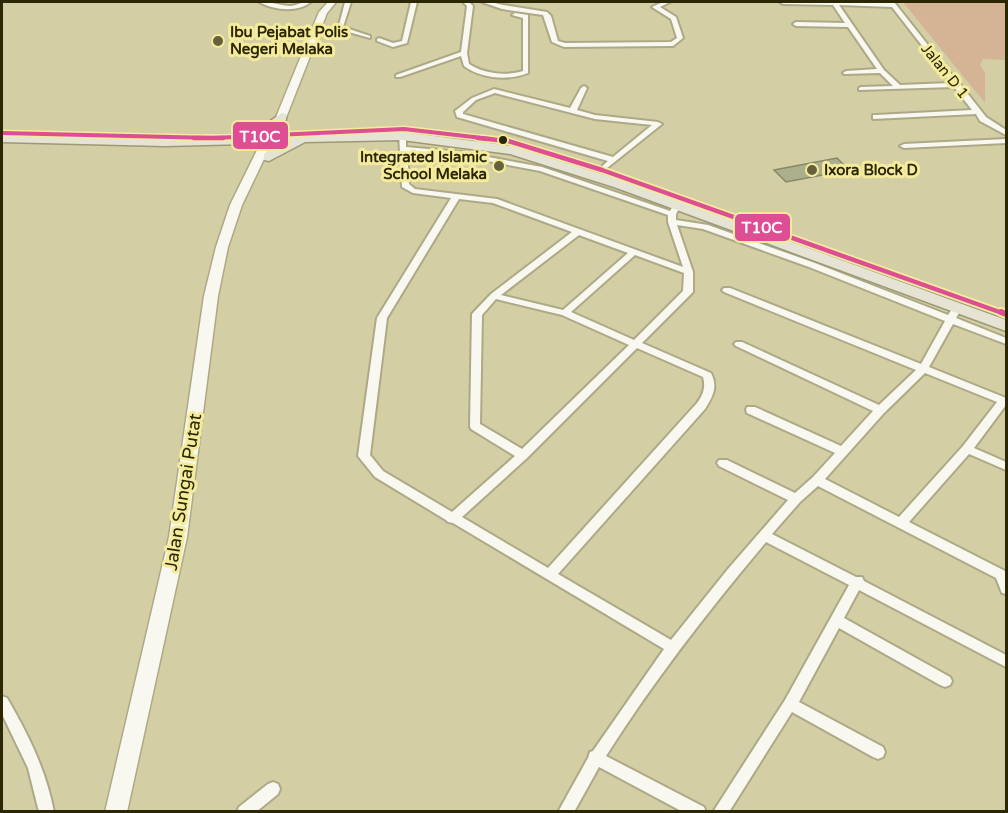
<svg xmlns="http://www.w3.org/2000/svg" width="1008" height="813" font-family="'Varela Round',sans-serif">
	<style>
		.green { fill: #d4b495 }
		.building { fill: #acaf8b; stroke: #878967; stroke-width: 1.5 }
		.lines { fill: none; stroke-linecap: round; stroke-linejoin: round }
		.street-casing { stroke: #ada986; stroke-width: 4 }
		.secondary-casing { stroke: #ada986; stroke-width: 3 }
		.primary-casing { stroke: #9e9975; stroke-width: 3 }
		.street { fill: #f8f8f1; fill-rule: evenodd }
		.secondary { fill: #f8f8f1; fill-rule: evenodd }
		.primary { fill: #e5e3d4; fill-rule: evenodd }
		.bus-1-far2-casing { stroke: #f4ec9c; stroke-width: 7 }
		.bus-1-far1-casing { stroke: #f4ec9c; stroke-width: 8 }
		.bus-1-casing { stroke: #f4ec9c; stroke-width: 10 }
		.bus-1-far2 { stroke: #dd4e95; stroke-width: 4 }
		.bus-1-far1 { stroke: #dd4e95; stroke-width: 4.5 }
		.bus-1 { stroke: #dd4e95; stroke-width: 6 }
		.poi-dot { fill: #66613c; stroke: #f4ec9c; stroke-width: 2 }
		.bus-dot { fill: #2b2705; stroke: #f4ec9c; stroke-width: 2 }
		.labels { text-anchor: middle; dominant-baseline: central; stroke-width: 6; stroke-linejoin: round; paint-order: stroke }
		.far-poi-label { font-size: 15px; font-weight: bold; fill: #2b2705; stroke: #f4ec9c; text-anchor: start }
		.far-street-label { font-size: 15px; fill: #2b2705; stroke: #f4ec9c }
		.street-label { font-size: 18px; fill: #2b2705; stroke: #f4ec9c }
		.line-badge { stroke: #f4ec9c; stroke-width: 2 }
		.badge-label { font-size: 16px; text-anchor: middle; font-weight: bold; fill: #fff }
	</style>
	<rect width="100%" height="100%" fill="#d3cea3"/>
	<path class="green" d="M903 2H1006V60L983 59 980 65 985 73V103Z"/>
	<path class="building" d="M837 158 849 170 786 182 774 170Z"/>
	<g class="lines">
		<defs>
			<path id="street" d="M259 2C269 1 280 6 291 6 298 5 304 1 311 2 297 13 274 10 259 2Z
				M345 2H351L343 27 370 36V38L338 29Z
				M411 2H417L407 43 393 47 377 41V39L379 38 393 43 402 41Z
				M463 2H469L473 6 467 53 469 64C484 74 506 76 523 71V18L512 15 515 13 528 15V73C508 81 482 79 464 66L461 56 400 77H396V75L461 52 467 6Z
				M482 2H490L503 5 547 12 551 16 558 41 565 43 671 42 677 38 671 19 652 7 663 2H670L660 7 676 17 683 38 673 46 564 47 552 42 543 15 502 9Z
				M780 2 889 3 888 2H894L958 83 960 84 986 117 1006 130V135L980 121 976 114 873 119V115H876L972 110 954 87 859 90V88L861 87 893 86 880 73 844 74 843 73 846 71 877 69 848 27 796 26 793 24 796 22 845 23 833 5 783 4ZM839 5 892 7 951 83 900 85 884 70Z
				M584 86 587 88 577 110 595 115 658 122 662 124 602 172 598 170 608 161 457 117 455 111 472 98 494 89 570 108 581 88ZM495 93 595 119 652 125 613 157 463 114V112L476 100Z
				M399 134 406 136V147L461 152 542 167 670 211 674 204H680L681 206 676 214V220L708 225 815 263 948 315 954 306H960L962 308 956 318 1006 338V344L953 324 929 367 1006 398V405L974 448 1006 462V470L969 454 909 522 1005 571 1006 594 1002 593 996 578 818 486 800 502 772 534 856 577H862L864 581 1006 655V667L859 590 844 618 950 677 952 681 950 685 945 687 940 685 839 628 799 702 883 747 885 752 883 757 878 759 873 757 792 712 729 812H713L785 700 849 585 766 542C709 610 654 680 606 756L704 807 706 812H683L599 767 574 812H558L588 758 590 752 593 751 664 649 453 523 448 522 446 520 375 477 358 456 377 318 451 198 413 193 402 187ZM407 152 461 156 540 171 668 215V222L683 267 497 199 415 189 409 184ZM459 199 493 203 572 232 491 294 472 314 470 426 471 429 515 456 452 512 383 471 370 455 387 318ZM677 225 703 229 809 267 945 321 921 364 730 288H724L722 290 724 292 916 370 879 405 742 342H736L734 344 736 346 873 411 841 446 755 407H747L746 410 747 413 835 453 813 477 795 493 727 460H719L717 463 719 466 788 500 728 569 671 640 558 574 705 409C713 396 718 387 711 373L642 343 693 292V272ZM579 235 628 253 563 310 501 295ZM635 255 684 273 683 291 634 340 571 312ZM496 299 562 315 629 345 522 449 480 424 482 315ZM637 348 703 377C706 387 703 395 697 403L548 568 462 517 527 458ZM925 373 997 402 963 446 899 517 825 479 884 413Z
				M1006 139V143L904 148 900 146 904 144Z
				M2 696 7 698C28 734 46 770 54 812H39L28 768 2 714Z
				M273 782 278 784 280 789 278 794 256 812H237L239 807 268 784Z"/>
			<path id="secondary" d="M328 2H336L327 13 282 128 275 136 242 205 228 247 218 296 187 537 127 812H105L169 537 204 296 216 247 230 205 265 134 272 127 319 12Z"/>
			<path id="primary" d="M282 113 286 114V120L271 132 257 136 402 132 512 146 624 181 1006 320V331L614 187 510 154 402 140 305 142 269 161 264 160V154L272 147 285 143 165 146 2 142V134L165 138 244 136V131L263 126Z"/>
		</defs>
		<use href="#street" class="street-casing"/>
		<use href="#secondary" class="secondary-casing"/>
		<use href="#primary" class="primary-casing"/>
		<use href="#street" class="street"/>
		<use href="#secondary" class="secondary"/>
		<use href="#primary" class="primary"/>
		<defs>
			<path id="bus-1-far2" d="M2 133 213 138 404 129 491 139"/>
			<path id="bus-1-far1" d="M194 138H223
				M478 138 508 141 602 170 1005 314"/>
			<path id="bus-1" d="M1001 312 1006 314"/>
		</defs>
		<use href="#bus-1-far2" class="bus-1-far2-casing"/>
		<use href="#bus-1-far1" class="bus-1-far1-casing"/>
		<use href="#bus-1" class="bus-1-casing"/>
		<use href="#bus-1-far2" class="bus-1-far2"/>
		<use href="#bus-1-far1" class="bus-1-far1"/>
		<use href="#bus-1" class="bus-1"/>
	</g>
	<g class="poi-dot">
		<circle cx="218" cy="41" r="6"/>
		<circle cx="499" cy="166" r="6"/>
		<circle cx="812" cy="170" r="6"/>
	</g>
	<circle class="bus-dot" cx="503" cy="140" r="5"/>
	<g class="labels">
		<g class="far-poi-label">
			<text x="230" y="32">Ibu Pejabat Polis<tspan x="230" dy="17">Negeri Melaka</tspan></text>
			<text x="487" y="157" text-anchor="end">Integrated Islamic<tspan x="487" dy="17">School Melaka</tspan></text>
			<text x="824" y="170">Ixora Block D</text>
		</g>
		<g class="far-street-label">
			<text transform="translate(945 71) rotate(51)">Jalan D 1</text>
		</g>
		<g class="street-label">
			<text transform="translate(183 492) rotate(-81)">Jalan Sungai Putat</text>
		</g>
	</g>
	<g class="line-badge">
		<rect x="232" y="121" width="57" height="29" rx="6" fill="#dd4e95"/>
		<rect x="734" y="213" width="57" height="29" rx="6" fill="#dd4e95"/>
	</g>
	<g class="badge-label">
		<text x="260" y="142">T10C</text>
		<text x="762" y="233">T10C</text>
	</g>
	<rect width="1008" height="813" fill="none" stroke="#2b2705" stroke-width="6"/>
</svg>
